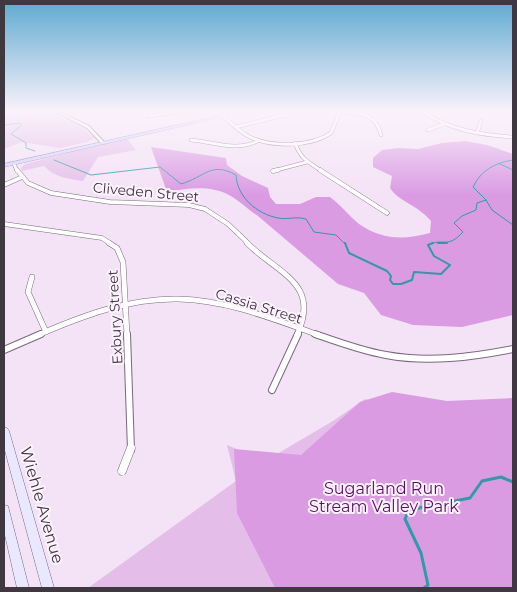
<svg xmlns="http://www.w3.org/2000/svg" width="517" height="592" font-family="Montserrat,sans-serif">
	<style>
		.green { fill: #e4bee9 }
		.forest { fill: #da9be3 }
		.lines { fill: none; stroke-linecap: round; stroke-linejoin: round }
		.stream-far2 { stroke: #3099ac; stroke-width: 1 }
		.stream-far1 { stroke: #3099ac; stroke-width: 2 }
		.stream { stroke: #3099ac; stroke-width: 3 }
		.minor-far4-casing { stroke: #7a6a7c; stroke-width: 4 }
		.minor-far3-casing { stroke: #7a6a7c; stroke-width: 5 }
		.minor-far2-casing { stroke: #7a6a7c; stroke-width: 6 }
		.minor-far1-casing { stroke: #7a6a7c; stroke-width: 8 }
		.minor-casing { stroke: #7a6a7c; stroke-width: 9 }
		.tertiary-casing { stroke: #7a6a7c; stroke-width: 2 }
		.secondary-casing { stroke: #7a6a7c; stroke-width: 1 }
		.primary-casing { stroke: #8e87ba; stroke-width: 1 }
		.minor-far4 { stroke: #fff; stroke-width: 3 }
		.minor-far3 { stroke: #fff; stroke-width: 4 }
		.minor-far2 { stroke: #fff; stroke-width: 5 }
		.minor-far1 { stroke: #fff; stroke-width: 6 }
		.minor { stroke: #fff; stroke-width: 8 }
		.tertiary { fill: #fff; fill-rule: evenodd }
		.secondary { fill: #eae8fe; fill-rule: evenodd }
		.primary { fill: #d4d1fd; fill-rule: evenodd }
		.labels { text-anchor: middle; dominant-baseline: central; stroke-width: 4; stroke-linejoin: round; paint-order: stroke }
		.street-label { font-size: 14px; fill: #3f3840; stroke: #fdf2fe }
		.near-park-label { font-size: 16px; fill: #5d0f67; stroke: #fdf2fe }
		.near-street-label { font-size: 16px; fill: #3f3840; stroke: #fdf2fe }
	</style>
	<rect width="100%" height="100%" fill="#f4e2f6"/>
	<path class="green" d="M4 112H50L80 126 95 138 87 142 60 148 22 142 4 149Z
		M127 138 136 150 98 157 83 181C68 179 54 177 44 166L22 171 21 168 25 164 68 153 66 152Z
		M365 399 465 424 477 588H88L236 481 227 445 265 461 333 421Z"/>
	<path class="forest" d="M465 141 487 145 513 154V315L462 327 413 325 381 315 364 293 338 284 258 216C248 210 239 200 229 195 211 185 186 188 167 192L151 147 226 158 227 165 242 176 268 188 270 197 276 204H300L316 197H330C341 205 349 216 359 224 382 240 404 240 430 233L431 221C418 205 398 201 390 188L392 176 373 167V158L382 150 398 148 418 149 442 143Z
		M392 392 447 401 513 398V588H275L237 513 234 449 301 455 360 402Z"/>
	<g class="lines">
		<path class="stream-far2" d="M4 125 20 123 22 125 11 134 26 143V148L35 151
			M54 160 91 175 160 167 181 184C205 177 211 161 236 175 237 197 257 214 278 218 287 220 295 216 306 219L314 232 336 235 345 244
			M513 160C495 163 481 170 473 187L486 200 492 210 513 225
			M498 163 513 170
			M430 244C444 238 447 249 463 232L454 223 462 216 476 210 477 203 486 200"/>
		<path class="stream-far1" d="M345 243 349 253 387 271 391 276 390 280 393 284H401L412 280 414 272 441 274 450 265 434 256 428 245 433 243
			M438 243H447"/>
		<path class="stream" d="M424 588 428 585 421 553 405 519 409 510 470 498 482 481 501 477 513 482"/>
		<defs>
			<path id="minor-far4" d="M218 112C228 120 237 130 248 136 271 148 310 147 331 133L340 112
				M343 112C362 114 376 114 381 135
				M423 112C450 130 481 135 513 137
				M148 116 179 112
				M236 127 280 116 292 115
				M428 130 444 124
				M477 133 481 121
				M191 140C215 142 235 152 258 141
				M295 143C300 158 309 163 322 171
				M14 164 17 171
				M273 171 307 162"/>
			<path id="minor-far3" d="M17 170 28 183 51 193 110 202 189 205 205 209 228 224 249 244
				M320 170 387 213
				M273 171 278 170
				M4 185 20 178
				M4 224 102 238 111 244"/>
			<path id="minor-far2" d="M109 243 117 248 123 262 127 335
				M247 243C278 274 321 283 297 335
				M32 277 28 292 46 332
				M38 335C82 316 129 298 178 299 227 300 273 319 319 335"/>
			<path id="minor-far1" d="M127 334 131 450
				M315 334C338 342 362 351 386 355 428 363 472 357 513 349
				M4 350 41 334
				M272 390 298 334"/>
			<path id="minor" d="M122 471 131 448"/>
			<path id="tertiary" d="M56 112H60L89 126 105 143 102 144 87 128Z"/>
			<path id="secondary" d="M4 427 7 428 9 431 54 588H42L4 447Z
				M4 505 8 506 9 510 29 588H17L4 531Z"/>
			<path id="primary" d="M236 112H243L4 167V164Z"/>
		</defs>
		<use href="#minor-far4" class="minor-far4-casing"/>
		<use href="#minor-far3" class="minor-far3-casing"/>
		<use href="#minor-far2" class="minor-far2-casing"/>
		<use href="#minor-far1" class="minor-far1-casing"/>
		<use href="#minor" class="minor-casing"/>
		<use href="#tertiary" class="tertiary-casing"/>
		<use href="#secondary" class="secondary-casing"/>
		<use href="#primary" class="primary-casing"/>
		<use href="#minor-far4" class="minor-far4"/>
		<use href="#minor-far3" class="minor-far3"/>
		<use href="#minor-far2" class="minor-far2"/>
		<use href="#minor-far1" class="minor-far1"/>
		<use href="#minor" class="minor"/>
		<use href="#tertiary" class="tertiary"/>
		<use href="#secondary" class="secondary"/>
		<use href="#primary" class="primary"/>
	</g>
	<linearGradient id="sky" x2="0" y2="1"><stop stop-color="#5ea9d0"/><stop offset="0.57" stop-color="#faf2fb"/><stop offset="1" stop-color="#faf2fb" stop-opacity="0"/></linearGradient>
	<rect width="517" height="195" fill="url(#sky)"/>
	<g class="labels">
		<g class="street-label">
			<text transform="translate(146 192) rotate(5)">Cliveden Street</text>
			<text transform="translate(259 306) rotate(17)">Cassia Street</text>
			<text transform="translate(115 317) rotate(-93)">Exbury Street</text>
		</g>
		<g class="near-park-label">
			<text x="384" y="488">Sugarland Run<tspan x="384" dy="18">Stream Valley Park</tspan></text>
		</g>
		<g class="near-street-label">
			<text transform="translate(42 505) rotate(74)">Wiehle Avenue</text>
		</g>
	</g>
	<rect width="517" height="592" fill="none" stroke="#3f3840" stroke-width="10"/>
</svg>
